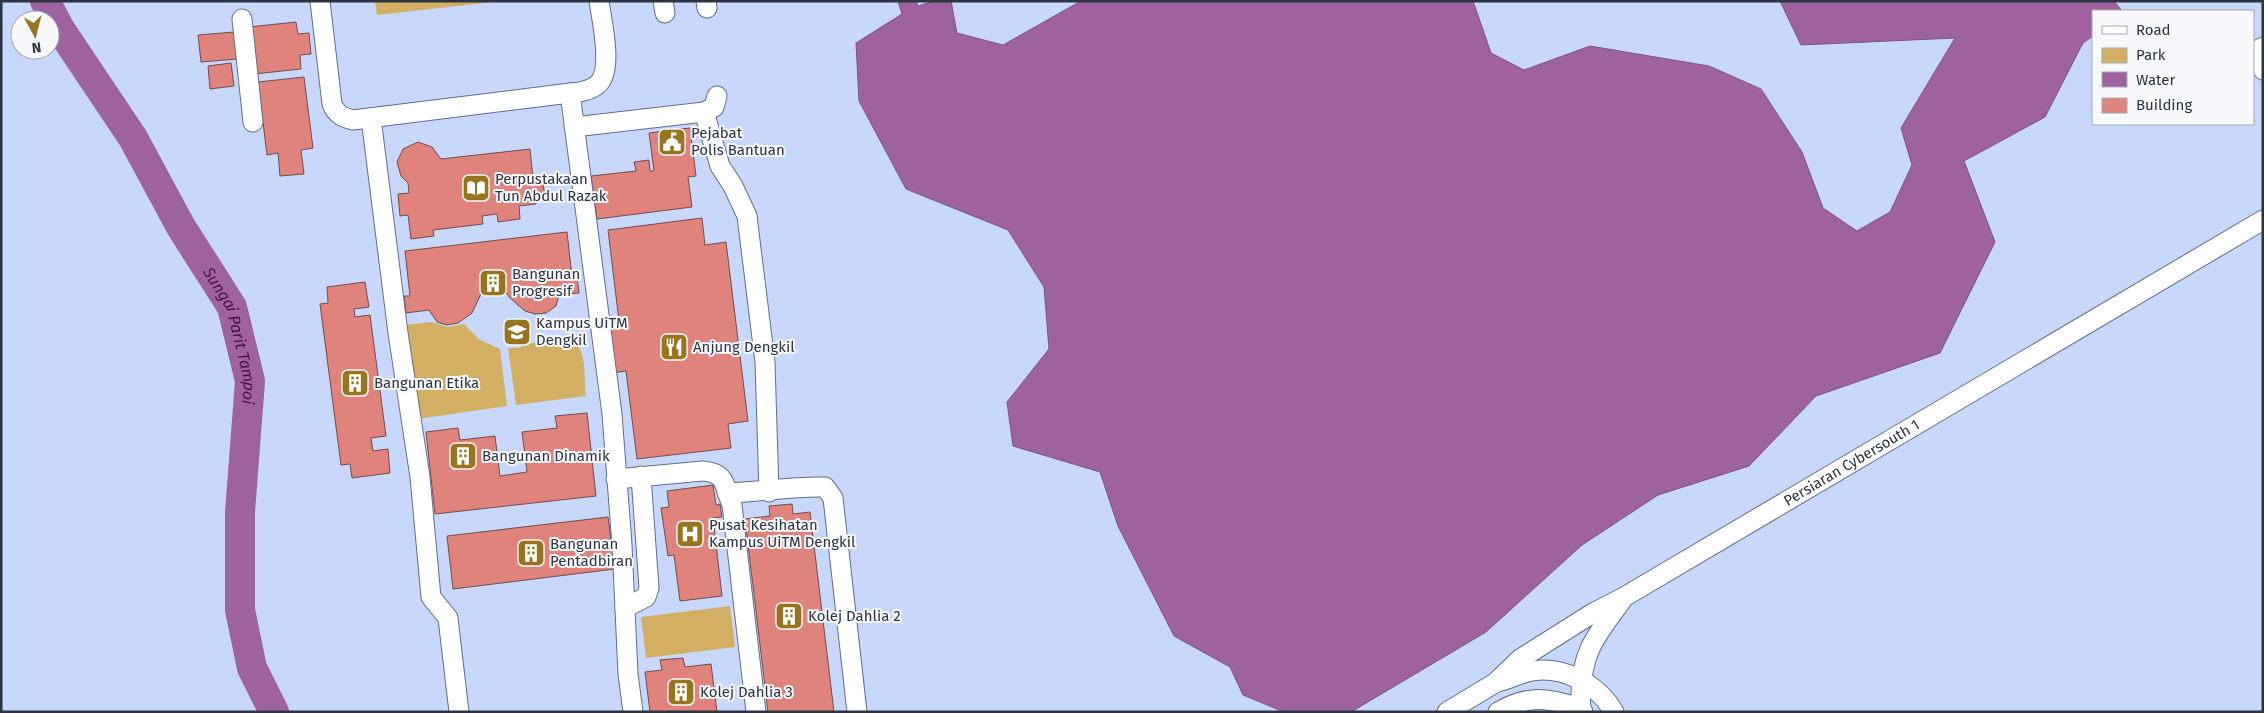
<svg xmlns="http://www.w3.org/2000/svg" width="2264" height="713" font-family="'Fira Sans',sans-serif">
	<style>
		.green { fill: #d3af64 }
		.water { fill: #9e62a1; stroke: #7c5484 }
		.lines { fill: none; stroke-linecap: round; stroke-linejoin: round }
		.river { stroke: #9e62a1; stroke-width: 30 }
		.building { fill: #df837c; stroke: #734d49 }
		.minor-casing { stroke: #5f6e8d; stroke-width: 21 }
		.minor { stroke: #fff; stroke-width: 19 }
		.labels { text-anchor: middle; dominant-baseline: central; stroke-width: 4; stroke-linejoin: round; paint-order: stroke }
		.poi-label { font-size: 15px; fill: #2c3341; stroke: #f7f9fd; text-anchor: start }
		.street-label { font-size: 15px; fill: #2c3341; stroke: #f7f9fd }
		.water-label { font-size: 16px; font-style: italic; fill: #48104d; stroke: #f7f9fd }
	</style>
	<rect width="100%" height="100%" fill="#c7d8fc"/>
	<path class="green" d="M375 1H502L377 15Z
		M432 322 447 327 464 324 480 340 500 349 507 406 417 419 403 325Z
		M553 337C590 337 583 366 586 396L516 405 508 348H517Z
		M730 606 735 647 646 658 641 617Z"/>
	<path class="water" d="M898 1H916L918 6 934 1H951L957 33 1003 45 1081 1H1473L1491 53 1524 70 1590 46 1709 66 1761 89 1802 152 1823 208 1857 231 1890 212 1912 165 1901 128 1955 38 1801 45 1780 1H2114L2122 11H2093V36L2083 43 2045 117 1964 161 1995 242 1940 353 1816 396 1749 466 1658 495 1582 545 1486 632 1351 712H1284L1243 695 1230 667 1174 636 1118 526 1100 472 1013 446 1007 402 1049 349 1044 287 1008 230 906 189 859 101 856 43 902 14Z"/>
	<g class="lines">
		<path class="river" id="s1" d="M45 1 60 29 133 138 181 227 232 307 250 381 240 512V610L252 668 274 712"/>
	</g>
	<path class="building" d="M296 22 298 34 309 33 311 54 300 55 301 69 254 74 249 27Z
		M234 32 237 59 201 62 198 35Z
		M231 63 234 86 210 89 208 66Z
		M304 77 313 148 301 150 304 174 280 176 278 153 267 155 258 82Z
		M690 128 696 176 688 177 692 207 597 219 591 176 636 171 634 162 649 160 650 171H654L649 133Z
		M418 142 432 147 441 159 530 149 533 178 542 177 545 196 536 197V204L519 206 520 219 498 222 497 214 482 216 483 224 433 230 434 236 411 239 408 215 400 216 398 194 409 193 408 183 401 176 397 162 403 149Z
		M702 218 705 245 726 242 748 421 728 424 731 448 637 459 626 371 612 373 605 322 619 321 608 230Z
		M567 232 572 276H577L579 293 559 295 556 306 546 313 535 314 525 311 510 298 505 291 481 294 472 313 458 323 447 325 437 322 429 310 406 313 404 296H410L405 251Z
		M365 282 369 307 354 309 355 317 370 315 386 436 371 438 373 451 388 449 390 473 352 478 350 464 341 465 320 304 328 303 327 287Z
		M587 413 596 496 435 514 426 432 458 428 460 440 495 436 500 476 527 472 522 432 557 428 555 416Z
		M713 485 716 505 720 504 722 517 713 518 722 596 680 601 674 555 668 556 661 508 669 507 667 491Z
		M792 504 793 514 810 512 834 712H768L745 519 770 516 769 506Z
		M608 517 615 569 453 589 447 536Z
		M683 658 685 667 711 664 717 712H650L645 672 662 670 660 660Z"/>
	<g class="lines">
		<defs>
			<g id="minor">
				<path d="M320 1 332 104C336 114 342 117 353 120L570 93"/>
				<path d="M599 1C602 22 614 72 597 85 589 91 580 92 570 93L612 414 622 545 628 674 633 712"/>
				<path d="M663 1 665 13"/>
				<path d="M706 1 707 8"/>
				<path d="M242 19 253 122"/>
				<path d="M2263 47 2253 53 2263 70"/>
				<path d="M704 112 720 166 733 186 747 216 765 362 769 492"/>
				<path d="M371 118 398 333 420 477 431 597 448 618 459 712"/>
				<path d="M574 127 704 112 714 107 717 96"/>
				<path d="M616 479 703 471C727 473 724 486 732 505L756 712"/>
				<path d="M727 493C760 492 792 486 825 487L833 498 857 712"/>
				<path d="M625 608 646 597 649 588 641 476"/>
				<path d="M1501 681C1510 678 1518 675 1527 672 1561 664 1597 683 1614 712"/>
				<path id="s2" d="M1447 712 1495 683 1520 659 1593 613 1624 597 2263 220"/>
				<path d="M1498 712C1529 694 1548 698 1580 708"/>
				<path d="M1583 712C1579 706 1581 699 1581 693 1582 649 1598 634 1622 600"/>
			</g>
		</defs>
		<use href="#minor" class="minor-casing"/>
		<use href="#minor" class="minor"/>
	</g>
	<defs>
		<symbol id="civic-square" viewBox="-11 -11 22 22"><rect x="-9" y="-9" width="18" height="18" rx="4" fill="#97741d" stroke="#f7f9fd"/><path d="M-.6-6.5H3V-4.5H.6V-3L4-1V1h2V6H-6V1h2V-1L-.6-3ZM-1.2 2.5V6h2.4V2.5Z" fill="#fff"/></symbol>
		<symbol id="library-square" viewBox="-11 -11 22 22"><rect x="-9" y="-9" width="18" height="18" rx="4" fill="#97741d" stroke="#f7f9fd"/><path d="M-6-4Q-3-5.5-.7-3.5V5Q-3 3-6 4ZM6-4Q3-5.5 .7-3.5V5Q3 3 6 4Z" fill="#fff"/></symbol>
		<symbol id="building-square" viewBox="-11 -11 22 22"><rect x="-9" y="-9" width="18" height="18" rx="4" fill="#97741d" stroke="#f7f9fd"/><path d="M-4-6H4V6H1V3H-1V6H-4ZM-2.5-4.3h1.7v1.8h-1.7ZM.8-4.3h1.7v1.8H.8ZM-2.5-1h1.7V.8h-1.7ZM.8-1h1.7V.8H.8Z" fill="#fff"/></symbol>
		<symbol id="university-square" viewBox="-11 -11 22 22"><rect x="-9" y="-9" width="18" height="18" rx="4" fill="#97741d" stroke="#f7f9fd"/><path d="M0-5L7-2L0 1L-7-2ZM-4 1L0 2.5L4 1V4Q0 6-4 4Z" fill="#fff"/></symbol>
		<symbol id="restaurant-square" viewBox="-11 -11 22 22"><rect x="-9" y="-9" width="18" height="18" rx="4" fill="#97741d" stroke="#f7f9fd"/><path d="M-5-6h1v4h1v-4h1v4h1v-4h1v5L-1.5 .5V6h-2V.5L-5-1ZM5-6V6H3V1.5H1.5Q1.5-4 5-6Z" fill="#fff"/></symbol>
		<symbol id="hospital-square" viewBox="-11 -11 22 22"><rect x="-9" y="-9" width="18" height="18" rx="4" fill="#97741d" stroke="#f7f9fd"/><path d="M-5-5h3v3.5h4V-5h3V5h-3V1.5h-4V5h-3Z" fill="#fff"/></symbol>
	</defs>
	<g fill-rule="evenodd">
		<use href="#civic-square" x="656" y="126" width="32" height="32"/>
		<use href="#library-square" x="460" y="172" width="32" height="32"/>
		<use href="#building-square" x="477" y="267" width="32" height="32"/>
		<use href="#university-square" x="501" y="316" width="32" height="32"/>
		<use href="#restaurant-square" x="658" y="331" width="32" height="32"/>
		<use href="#building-square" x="339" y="367" width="32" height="32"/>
		<use href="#building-square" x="447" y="440" width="32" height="32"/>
		<use href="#hospital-square" x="674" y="518" width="32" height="32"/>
		<use href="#building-square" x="515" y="537" width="32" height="32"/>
		<use href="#building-square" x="773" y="600" width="32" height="32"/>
		<use href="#building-square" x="665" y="676" width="32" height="32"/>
	</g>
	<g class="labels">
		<g class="poi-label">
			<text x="691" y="133">Pejabat<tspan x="691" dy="17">Polis Bantuan</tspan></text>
			<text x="495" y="179">Perpustakaan<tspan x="495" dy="17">Tun Abdul Razak</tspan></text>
			<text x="512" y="274">Bangunan<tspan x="512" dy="17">Progresif</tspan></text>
			<text x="536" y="323">Kampus UiTM<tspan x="536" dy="17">Dengkil</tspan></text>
			<text x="693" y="347">Anjung Dengkil</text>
			<text x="374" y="383">Bangunan Etika</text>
			<text x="482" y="456">Bangunan Dinamik</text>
			<text x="709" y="525">Pusat Kesihatan<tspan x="709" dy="17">Kampus UiTM Dengkil</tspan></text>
			<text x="550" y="544">Bangunan<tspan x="550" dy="17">Pentadbiran</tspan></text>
			<text x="808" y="616">Kolej Dahlia 2</text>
			<text x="700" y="692">Kolej Dahlia 3</text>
		</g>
		<g class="street-label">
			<text stroke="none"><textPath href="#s2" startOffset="476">Persiaran Cybersouth 1</textPath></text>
		</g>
		<g class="water-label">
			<text stroke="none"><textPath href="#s1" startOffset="386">Sungai Parit Tampoi</textPath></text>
		</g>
	</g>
	<rect width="2264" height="713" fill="none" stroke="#2c3341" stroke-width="5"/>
	<rect x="2092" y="10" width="162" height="115" fill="#f7f9fd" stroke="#a6aab2"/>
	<rect x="2102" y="26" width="25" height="8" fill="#ffffff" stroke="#a6aab2"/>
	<text x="2136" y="35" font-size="15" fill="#2c3341">Road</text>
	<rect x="2102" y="48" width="25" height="15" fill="#d3af64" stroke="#a6aab2"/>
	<text x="2136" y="60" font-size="15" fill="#2c3341">Park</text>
	<rect x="2102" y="72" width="25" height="15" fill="#9e62a1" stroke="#a6aab2"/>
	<text x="2136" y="85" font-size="15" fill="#2c3341">Water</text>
	<rect x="2102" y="98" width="25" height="15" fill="#df837c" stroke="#a6aab2"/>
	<text x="2136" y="110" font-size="15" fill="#2c3341">Building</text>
	<g transform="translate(35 35) rotate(173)"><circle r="24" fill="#f7f9fd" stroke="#a6aab2"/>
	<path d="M0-4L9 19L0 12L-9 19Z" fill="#97741d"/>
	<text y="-8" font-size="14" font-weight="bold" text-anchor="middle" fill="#2c3341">N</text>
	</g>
</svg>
